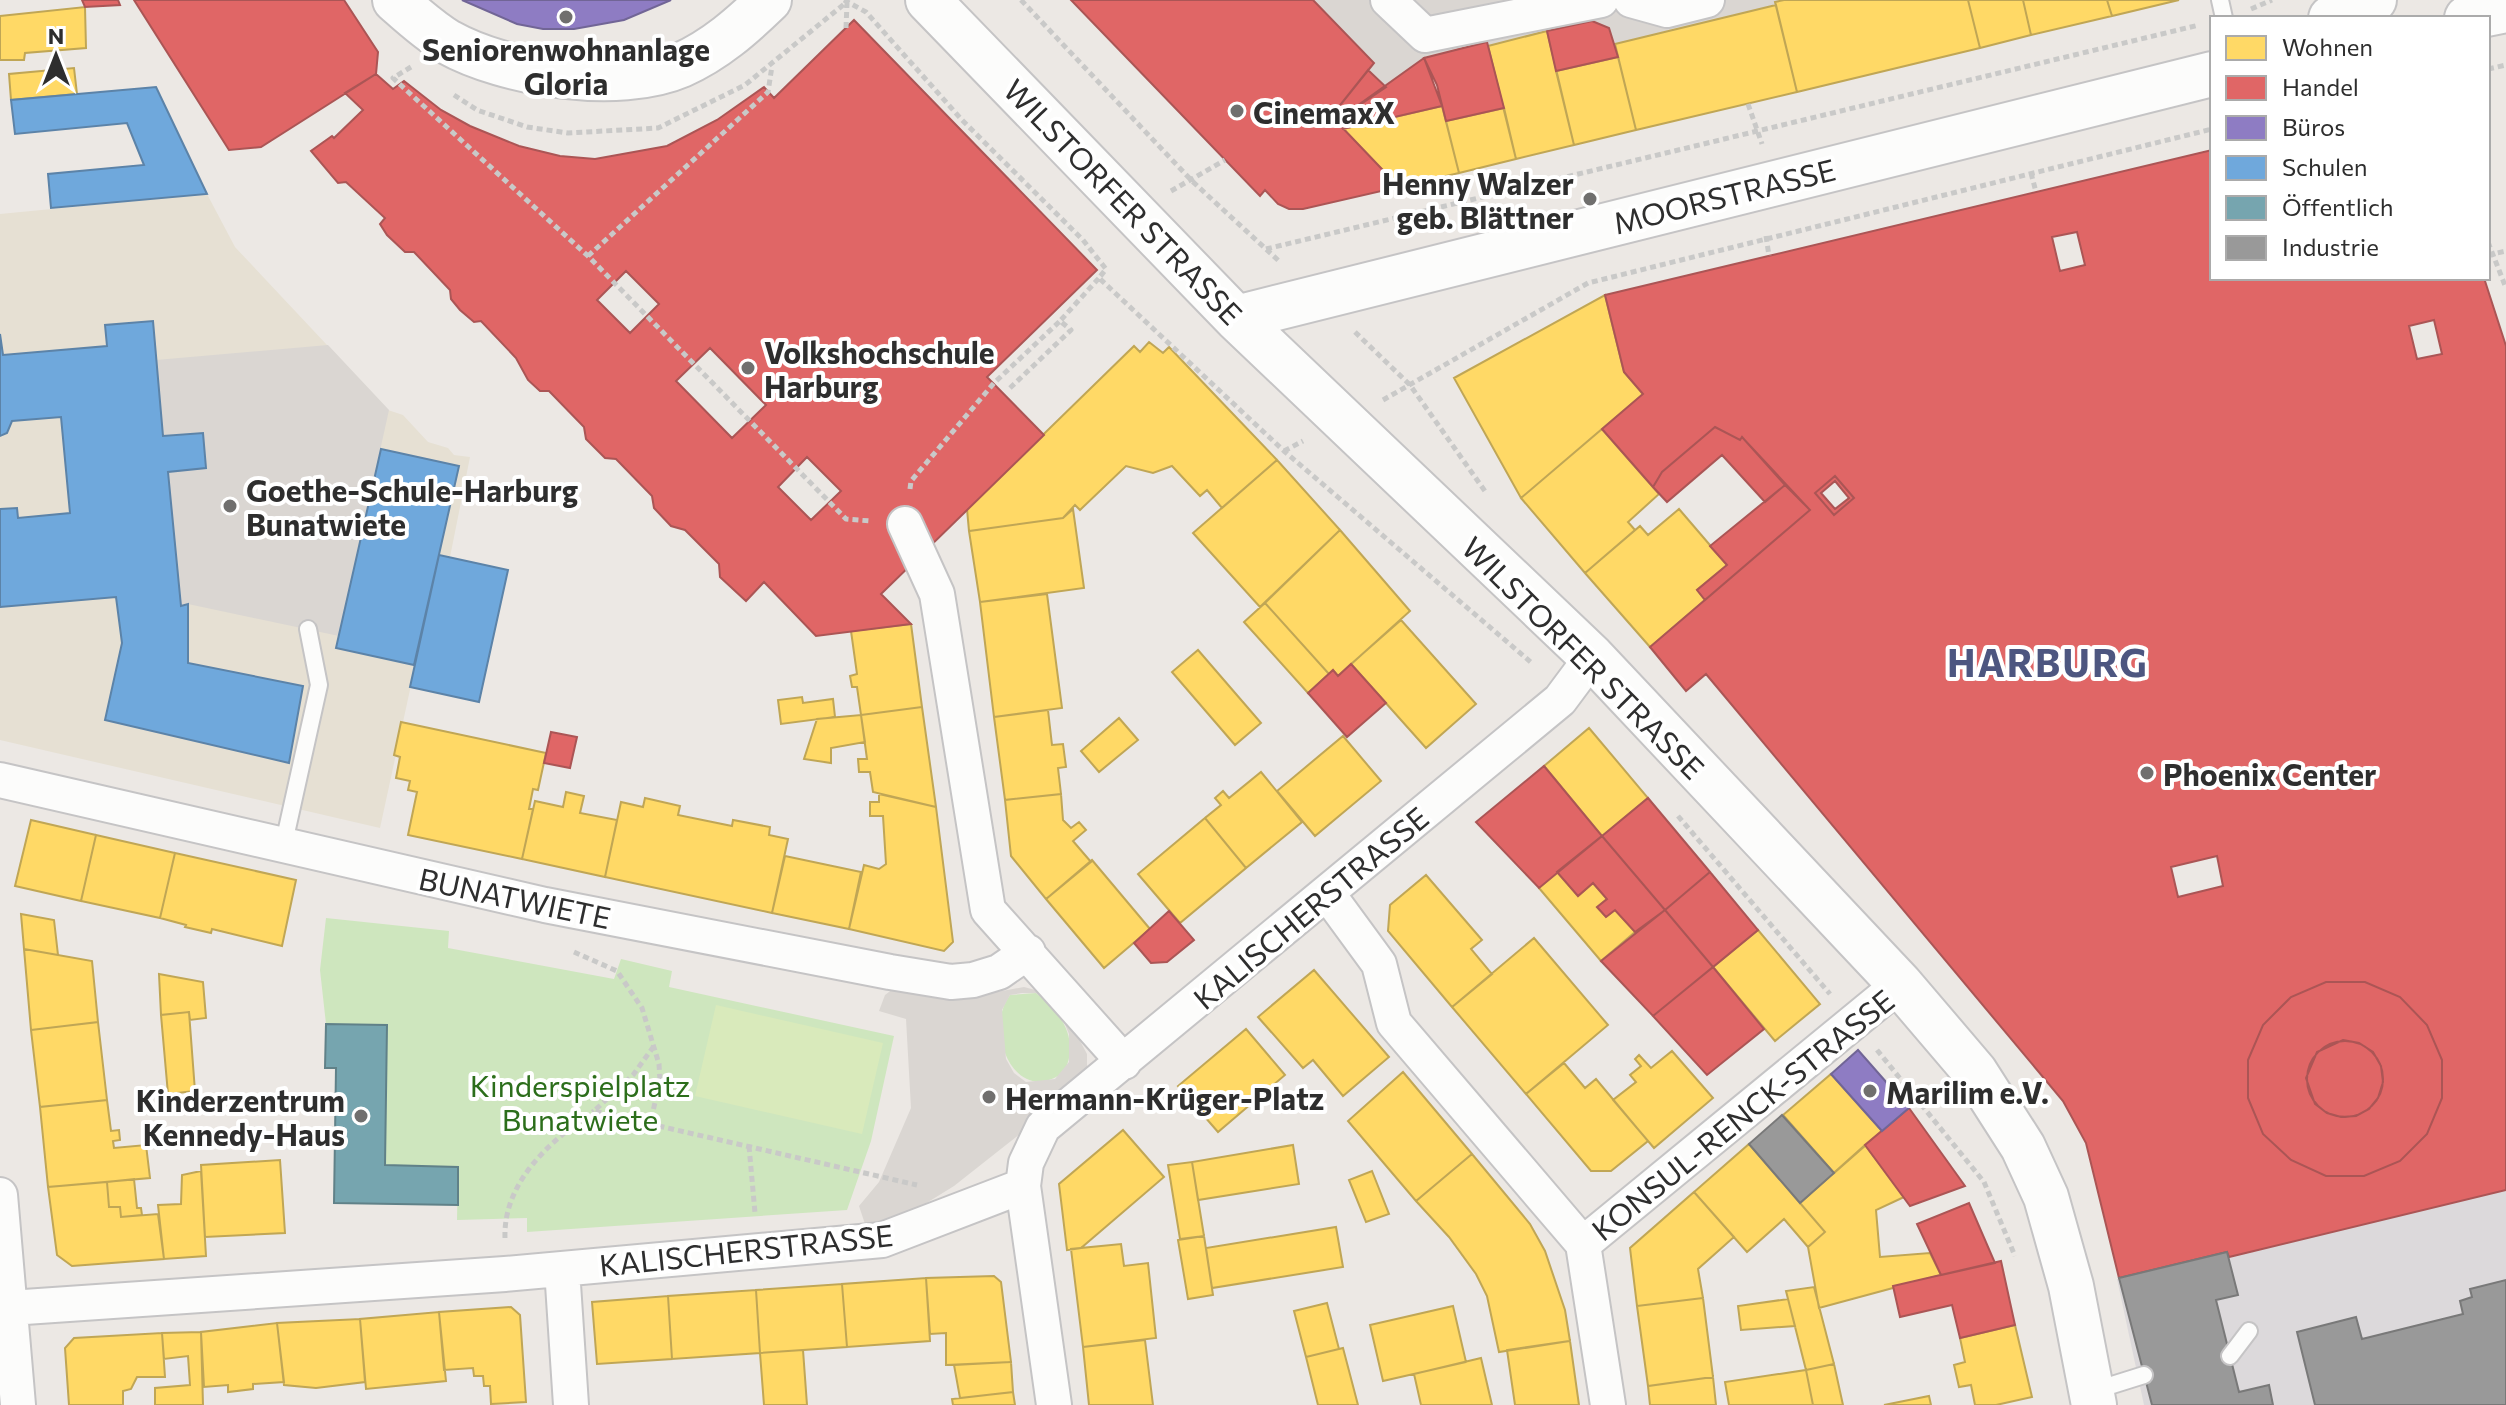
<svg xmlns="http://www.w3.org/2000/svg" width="2506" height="1405" font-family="Commissioner,sans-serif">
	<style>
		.industrial { fill: #dcd9db }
		.education { fill: #e6e0d3 }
		.green { fill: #cee6be }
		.pitch { fill: #d9eabb }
		.plaza { fill: #dad6d2; fill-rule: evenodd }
		.pier { fill: #ece8e4 }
		.homes { fill: #ffd966; stroke: #c0a655; stroke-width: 2 }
		.shops { fill: #e06666; stroke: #ab5555; stroke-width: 2; fill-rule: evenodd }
		.offices { fill: #8e7cc3; stroke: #716596; stroke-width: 2 }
		.schools { fill: #6fa8dc; stroke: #5c83a8; stroke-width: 2 }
		.public { fill: #76a5af; stroke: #608188; stroke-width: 2 }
		.industry { fill: #999; stroke: #797979; stroke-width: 2 }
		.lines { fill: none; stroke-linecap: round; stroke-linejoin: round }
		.lane-casing { stroke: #c5c4c5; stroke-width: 20 }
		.street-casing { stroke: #c5c4c5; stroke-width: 38 }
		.secondary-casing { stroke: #c5c4c5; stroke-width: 48 }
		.path { stroke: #c9c9c8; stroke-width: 5; stroke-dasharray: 6 4; stroke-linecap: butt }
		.lane { stroke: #fcfcfb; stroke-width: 16 }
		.street { stroke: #fcfcfb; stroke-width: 34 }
		.secondary { stroke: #fcfcfb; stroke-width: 44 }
		.poi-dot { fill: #706f6e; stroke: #fff; stroke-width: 3 }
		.labels { text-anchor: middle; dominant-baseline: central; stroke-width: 8; stroke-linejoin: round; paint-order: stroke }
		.poi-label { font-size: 30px; font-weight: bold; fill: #2e2e2e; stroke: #fff; text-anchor: start }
		.street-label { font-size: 30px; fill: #2e2e2e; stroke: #fff }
		.park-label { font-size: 30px; fill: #2c6e1b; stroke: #fff }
		.district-label { font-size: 38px; font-weight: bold; letter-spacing: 2px; fill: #4d5680; stroke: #fff }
	</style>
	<rect width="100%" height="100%" fill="#ece8e4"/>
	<path class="industrial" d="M2506 1190V1405H2144L2117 1279 2227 1252 2229 1257Z"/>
	<path class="education" d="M207 194 235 247 388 410 403 415 428 442 448 448 454 455 470 457 450 557 439 556 380 828 0 740V214Z"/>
	<path class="green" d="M326 918 449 931 448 948 614 979 621 959 672 971 669 987 894 1036 871 1141 847 1210 527 1232V1218L457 1220 458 1167 385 1165 387 1025 326 1024 320 970Z
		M1036 993C1062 1012 1080 1041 1064 1072 1015 1109 983 1030 1010 995Z"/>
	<path class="pitch" d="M716 1005 883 1043 862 1134 695 1096Z"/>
	<path class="plaza" d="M1313 0H1784L1776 5 1613 45 1547 31 1488 46 1487 42 1424 58 1386 87 1368 70 1374 63Z
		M328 345 389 410 339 636 188 604 181 606 168 472 206 468 203 434 163 436 156 360Z
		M902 982 970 997 1024 987 1039 991 1079 1039 1087 1054V1075L1082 1085 954 1186 920 1207 866 1227 859 1206 879 1182 911 1108 906 1019 879 1011 885 995ZM1022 993H1036L1043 999 1064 1022 1069 1034V1062L1055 1079 1026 1082 1014 1073 1006 1059 1002 1010 1010 995Z"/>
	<path class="pier" d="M2506 0V84L2494 87 2488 62V18Z"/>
	<path class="homes" d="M1784 0H1968L1980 48 1797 92 1775 2Z
		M1968 0H2023L2031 35 1980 48Z
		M2023 0H2107L2112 16 2031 35Z
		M2107 0H2179L2112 16Z
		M1776 5 1797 92 1636 130 1615 44Z
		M85 7 86 48 25 53 24 60H0V16Z
		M1547 31 1574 145 1516 159 1488 46Z
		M1618 57 1636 130 1574 145 1556 71Z
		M74 68 77 94 11 100 9 74Z
		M1442 106 1459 173 1399 187 1343 129Z
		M1504 108 1516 159 1459 173 1446 121Z
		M1605 295 1624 372 1643 394 1521 498 1454 378Z
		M1149 342 1163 353 1169 347 1277 460 1222 508 1207 490 1200 496 1172 466 1153 473 1126 466 1080 510 1075 505 1063 518 969 531 967 509 1134 346 1140 352Z
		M1602 429 1659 494 1628 522 1635 530 1585 573 1521 498Z
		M1277 460 1340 530 1260 607 1193 533Z
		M1073 509 1084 588 980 602 969 531 1063 518Z
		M1679 509 1727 565 1697 590 1705 600 1650 647 1585 573 1640 526 1648 535Z
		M1340 530 1410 611 1338 676 1333 670 1329 674 1265 603Z
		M1047 594 1062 708 994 717 980 602Z
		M1265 603 1329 674 1308 693 1244 622Z
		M1401 620 1476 704 1426 748 1351 664Z
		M911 624 922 707 861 715 857 687H852L850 676 857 674 851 631Z
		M1198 650 1261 723 1235 745 1172 672Z
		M802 697 803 703 833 699 835 717 781 724 778 700Z
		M922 707 936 807 873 792 870 772H859L858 759H867L861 715Z
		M1048 710 1052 745 1063 744 1066 767 1058 768 1061 794 1005 800 994 717Z
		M861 715 865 742 831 748V763L804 759 817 719Z
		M1119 718 1138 740 1099 772 1081 751Z
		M401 722 546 753 538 790 533 789 529 809H533L522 859 408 835 417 792 408 790 410 781 396 778 400 757 394 755Z
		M1589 728 1648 798 1602 836 1544 766Z
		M1343 736 1381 781 1315 836 1277 791Z
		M1261 772 1302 822 1246 868 1205 818 1221 805 1215 798 1223 791 1229 798Z
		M566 792 584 796 580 813 617 820 605 877 522 859 535 801 563 807Z
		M879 794 936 807 953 942 944 951 849 929 864 865 879 869 886 864 883 816H870V802H879Z
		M1061 794 1063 820 1071 828 1079 822 1086 830 1073 841 1091 862 1046 899 1011 856 1005 800Z
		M645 798 680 806 678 815 732 826 733 820 770 827 769 835 788 839 772 913 605 877 621 802 643 807Z
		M1205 818 1246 868 1180 923 1138 874Z
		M31 820 96 835 81 901 15 886Z
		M96 835 175 853 160 918 81 901Z
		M175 853 296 880 282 946 212 929 211 933 185 927 186 925 160 918Z
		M785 856 861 872 849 929 772 913Z
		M1092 860 1150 929 1104 968 1046 899Z
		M1557 872 1578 896 1593 883 1607 899 1597 907 1606 917 1615 910 1635 932 1601 961 1539 888Z
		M1426 875 1482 940 1471 949 1492 974 1452 1007 1388 931 1390 905Z
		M21 914 54 920 58 955 24 949Z
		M1758 930 1820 1004 1775 1041 1713 967Z
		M1534 938 1608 1025 1526 1094 1452 1007Z
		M24 949 92 961 98 1022 31 1030Z
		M1314 970 1389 1057 1343 1096 1313 1060 1303 1068 1258 1017Z
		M159 974 203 982 206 1018 190 1020 189 1012 161 1015Z
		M189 1012 195 1091 168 1094 161 1015Z
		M98 1022 107 1100 40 1107 31 1030Z
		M1246 1029 1285 1075 1218 1132 1178 1086Z
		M1672 1051 1713 1098 1654 1148 1613 1100 1636 1082 1630 1075 1641 1066 1635 1059 1639 1055 1651 1068Z
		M1564 1063 1585 1088 1596 1079 1648 1141 1611 1171H1591L1526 1094Z
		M1403 1072 1472 1154 1416 1201 1348 1121Z
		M1831 1074 1882 1131 1834 1173 1783 1115Z
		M107 1100 111 1131 119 1130 120 1140 113 1141 114 1148 146 1145 150 1178 48 1187 40 1107Z
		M1123 1130 1164 1177 1081 1248 1067 1250 1059 1184Z
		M1749 1144 1825 1232 1808 1247 1784 1219 1747 1252 1694 1192Z
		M1293 1145 1299 1184 1198 1200 1192 1162Z
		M1865 1145 1904 1197 1876 1210 1880 1257 1930 1253 1941 1275 1819 1308 1808 1247 1825 1232 1800 1203Z
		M1472 1154 1530 1224 1545 1251 1565 1310 1570 1341 1499 1352 1487 1296 1476 1274 1449 1237 1416 1201Z
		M280 1160 285 1233 205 1237 201 1165Z
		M1192 1162 1204 1236 1180 1239 1168 1165Z
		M201 1171 206 1256 164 1259 158 1205 181 1204 182 1175Z
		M1372 1171 1389 1214 1366 1222 1349 1180Z
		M134 1179 137 1208H141L142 1215 121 1217 120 1207H109L107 1182Z
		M107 1182 109 1207H120L121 1217 158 1214 164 1259 72 1266 57 1255 48 1187Z
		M1694 1192 1734 1237 1698 1269 1703 1298 1637 1306 1630 1248Z
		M1336 1227 1343 1267 1212 1288 1206 1248Z
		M1204 1236 1213 1295 1188 1299 1178 1240Z
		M1121 1244 1124 1266 1148 1263 1156 1338 1083 1347 1071 1249Z
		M994 1276 1001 1282 1011 1362 946 1365V1333L930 1334 926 1278Z
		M926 1278 930 1341 847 1347 842 1284Z
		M842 1284 847 1347 760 1353 756 1290Z
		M1814 1287 1834 1364 1806 1370 1786 1291Z
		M756 1290 760 1353 672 1359 668 1296Z
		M668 1296 672 1359 597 1364 592 1302Z
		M1703 1298 1713 1377 1648 1386 1637 1306Z
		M1788 1299 1795 1326 1741 1330 1738 1306Z
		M1327 1303 1339 1349 1306 1357 1294 1311Z
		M1453 1306 1466 1362 1383 1381 1370 1325Z
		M511 1307 520 1315 526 1402 491 1404 490 1386H484L483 1376H474L473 1368 444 1370 439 1312Z
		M439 1312 446 1381 366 1389 360 1319Z
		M360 1319 365 1382 316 1388 284 1385 277 1323Z
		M277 1323 284 1382 253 1384V1389L228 1392V1385L204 1387 201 1332Z
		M2015 1325 2032 1397 1996 1405H1975L1971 1385 1959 1387 1954 1365 1965 1362 1960 1338Z
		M201 1332 203 1405H155V1388L190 1385 188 1356 164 1359 162 1333Z
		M162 1333 165 1377H137L131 1389 123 1391V1405H69L65 1348 74 1338Z
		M1145 1340 1153 1405H1089L1083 1347Z
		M1570 1341 1579 1405H1515L1507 1350Z
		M1343 1348 1358 1405H1318L1306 1357Z
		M803 1350 807 1405H764L760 1353Z
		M1481 1358 1492 1405H1421L1414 1374Z
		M1011 1362 1013 1392 960 1398 954 1365Z
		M1834 1364 1843 1405H1813L1806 1370Z
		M1806 1370 1813 1405H1729L1725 1382Z
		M1713 1377 1716 1405H1650L1648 1386Z
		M1013 1392 1015 1405H953L952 1399Z
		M1929 1396 1931 1405H1884Z"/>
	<path class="shops" d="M82 0H118L120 5 85 7Z
		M134 0H344L378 52 376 74 261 147 229 150Z
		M1071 0H1313L1374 63 1329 119 1336 121 1399 187 1303 209H1289L1278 204 1265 190 1260 196Z
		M854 20 1097 270 987 377 1044 435 881 594 911 624 816 636 764 582 746 601 720 577 719 564 685 530 671 526 654 508 652 496 616 459 605 458 586 439 584 427 549 391H540L528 380 516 358 481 321 474 322 460 310 451 299 450 290 414 252H405L387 235 380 224 385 218 346 182 338 183 311 151 332 136 334 138 363 110 345 93 376 74 393 89 404 81 441 110 470 126 519 146 560 156 595 159 667 146 717 120 764 87 774 98Z
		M1592 21 1609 28 1618 57 1556 71 1547 31Z
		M1487 42 1504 108 1446 121 1437 85 1424 58Z
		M1424 58 1442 106 1343 129 1336 121Z
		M1368 70 1386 87 1336 121 1329 119Z
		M2212 150V278H2484L2506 346V1190L2229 1257 2227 1252 2119 1278 2086 1143 2063 1101 1706 674 1686 691 1650 647 1810 510 1742 437 1740 440 1715 427 1662 472 1653 487 1602 429 1643 394 1624 372 1605 295ZM2077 232 2085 265 2060 271 2052 237ZM2434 320 2442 354 2417 359 2409 326ZM1835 476 1854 498 1834 515 1815 493ZM2217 856 2223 886 2178 897 2171 867ZM2326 982H2365L2400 997 2427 1025 2442 1060V1098L2427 1134 2400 1161 2364 1176H2326L2291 1160 2263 1134 2248 1098V1060L2263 1025 2291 997Z
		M626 271 659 304 630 333 597 300Z
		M710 348 766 405 732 438 676 381Z
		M1715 427 1740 440 1742 437 1785 485 1765 502 1722 455 1667 502 1653 487 1662 472Z
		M807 457 841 491 811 520 778 487Z
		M1835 476 1854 498 1834 515 1815 493ZM1835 481 1849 498 1835 509 1821 493Z
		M1785 485 1810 510 1705 600 1697 590 1727 565 1710 546Z
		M1351 664 1386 703 1347 737 1308 693 1333 670 1338 676Z
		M551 732 577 737 570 768 544 763Z
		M1544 766 1602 836 1539 888 1476 822Z
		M1648 798 1710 872 1665 910 1602 836Z
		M1602 836 1665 910 1635 932 1615 910 1606 917 1597 907 1607 899 1593 883 1578 896 1557 872Z
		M1710 872 1758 930 1713 967 1665 910Z
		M1665 910 1713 967 1653 1016 1601 961Z
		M1169 911 1194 940 1167 962 1151 963 1134 943Z
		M1713 967 1764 1029 1707 1075 1653 1016Z
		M2326 982H2365L2400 997 2427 1025 2442 1060V1098L2427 1134 2400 1161 2364 1176H2326L2291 1160 2263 1134 2248 1098V1060L2263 1025 2291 997ZM2343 1040 2359 1043 2373 1052 2381 1066 2383 1082 2378 1098 2369 1109 2356 1116 2341 1117 2327 1113 2315 1104 2306 1078 2317 1052Z
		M2307 1079a38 38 0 1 1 76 0a38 38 0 1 1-76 0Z
		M1909 1108 1965 1186 1910 1206 1865 1145Z
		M1969 1203 1995 1263 1941 1275 1917 1224Z
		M2001 1261 2015 1325 1960 1338 1952 1305 1900 1317 1893 1286Z"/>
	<path class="offices" d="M462 0H671L624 20 574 29H543L517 24Z
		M1858 1050 1909 1108 1882 1131 1831 1074Z"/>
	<path class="schools" d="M156 87 207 194 51 208 48 174 144 165 127 123 15 134 11 100Z
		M153 321 163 436 203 433 206 468 168 472 181 606 188 604V663L303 686 289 763 105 720 122 643 116 597 0 607V509L17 508 18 518 70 513 61 417 12 421 7 433 0 436V334L3 355 107 346 105 325Z
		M381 449 459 466 414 665 336 648Z
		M439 555 508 570 479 702 410 687Z"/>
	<path class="public" d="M326 1024 387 1025 385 1165 458 1167V1205L334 1203 336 1068H325Z"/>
	<path class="industry" d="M1782 1115 1834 1173 1800 1203 1749 1144Z
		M2227 1252 2238 1295 2216 1300 2239 1392 2269 1385 2273 1405H2152L2119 1278Z
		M2506 1280V1405H2315L2297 1332 2356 1317 2362 1339 2463 1314 2460 1301 2472 1297 2470 1289Z"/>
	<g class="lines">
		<defs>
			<path id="lane" d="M2220 0 2224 18
				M283 847 319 685 308 629
				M2230 1356 2249 1331
				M2093 1391 2144 1375"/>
			<path id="street" d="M1388 0 1425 35 1601 0
				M1631 0 1667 10 1707 0
				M905 524 937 594 988 910 1124 1062
				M0 780 545 905 890 972 951 982 973 980 999 972 1028 952
				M1327 893 1379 964 1394 1023 1583 1244 1608 1405
				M0 1195 18 1405
				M1583 1244 1900 984
				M562 1269 571 1405
				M10 1308 505 1274 882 1240 1023 1186
				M1054 1405 1023 1186 1026 1163 1043 1127 1560 700 1592 657"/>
			<path id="secondary" d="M395 0C412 15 428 30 448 42 505 74 619 92 681 65 715 50 742 26 769 0
				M928 0 1236 318 1592 657 1900 984 1975 1072 2023 1147 2046 1197 2071 1286 2094 1405
				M2331 18 2374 0
				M2467 18 2506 10
				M1236 318 2212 74"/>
		</defs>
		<use href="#lane" class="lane-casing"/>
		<use href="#street" class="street-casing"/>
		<use href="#secondary" class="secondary-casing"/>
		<path class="path" d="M844 0 866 12 962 120 1083 240 1106 269 1099 278 1284 451 1533 664
			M1021 0 1192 181 1280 262
			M2251 9 2272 0
			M846 28 847 3
			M411 67 393 78 588 256 846 519 870 521
			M2488 69 2506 65
			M454 95 477 110 527 127 568 133 658 128 745 85 848 1
			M1748 104 1762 144
			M2031 173 2036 192
			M1171 191 1225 160
			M1766 236 1769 256
			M2488 242 2506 288
			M1266 249 2199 25
			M2488 255 2506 251
			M588 256 768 92 772 66
			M1355 332 1410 385 1487 494
			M1010 388 1071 330 1060 321 1099 278
			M1383 400 1588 283 2212 129
			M1284 451 1303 441
			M910 489 911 481 994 383 1060 321
			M1678 816 1830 994
			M574 952 617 971 642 1008 659 1064 660 1081 650 1124 917 1185
			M1877 1050 1984 1182 2015 1256
			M650 1124 594 1111 633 1075 654 1046
			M749 1146 755 1213
			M505 1238C503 1182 551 1140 594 1111"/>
		<use href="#lane" class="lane"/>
		<use href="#street" class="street"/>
		<use href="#secondary" class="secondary"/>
	</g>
	<g class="poi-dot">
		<circle cx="566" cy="17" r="8"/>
		<circle cx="1237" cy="111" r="8"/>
		<circle cx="1590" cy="199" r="8"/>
		<circle cx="748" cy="368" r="8"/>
		<circle cx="230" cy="506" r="8"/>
		<circle cx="2147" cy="773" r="8"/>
		<circle cx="1870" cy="1091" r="8"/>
		<circle cx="989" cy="1097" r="8"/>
		<circle cx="361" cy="1116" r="8"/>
	</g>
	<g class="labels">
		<g class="poi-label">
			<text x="566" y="48" text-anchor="middle">Seniorenwohnanlage<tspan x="566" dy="34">Gloria</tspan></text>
			<text x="1253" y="111">CinemaxX</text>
			<text x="1574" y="182" text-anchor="end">Henny Walzer<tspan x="1574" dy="34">geb. Blättner</tspan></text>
			<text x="764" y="351">Volkshochschule<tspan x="764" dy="34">Harburg</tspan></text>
			<text x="246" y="489">Goethe-Schule-Harburg<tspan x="246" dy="34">Bunatwiete</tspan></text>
			<text x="2163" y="773">Phoenix Center</text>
			<text x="1886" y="1091">Marilim e.V.</text>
			<text x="1005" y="1097">Hermann-Krüger-Platz</text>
			<text x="345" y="1099" text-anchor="end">Kinderzentrum<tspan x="345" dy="34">Kennedy-Haus</tspan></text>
		</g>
		<g class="street-label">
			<text transform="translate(1724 195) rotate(-14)">MOORSTRASSE</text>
			<text transform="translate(1124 201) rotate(46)">WILSTORFER STRASSE</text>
			<text transform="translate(1584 657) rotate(45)">WILSTORFER STRASSE</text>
			<text transform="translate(515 897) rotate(12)">BUNATWIETE</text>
			<text transform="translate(1310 907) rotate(-40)">KALISCHERSTRASSE</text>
			<text transform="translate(1742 1114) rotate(-39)">KONSUL-RENCK-STRASSE</text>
			<text transform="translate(746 1249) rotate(-6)">KALISCHERSTRASSE</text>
		</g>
		<g class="park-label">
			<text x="580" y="1084">Kinderspielplatz<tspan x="580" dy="34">Bunatwiete</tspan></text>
		</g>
		<g class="district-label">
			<text x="2048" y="661">HARBURG</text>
		</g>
	</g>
	<rect x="2210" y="16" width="280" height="264" fill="#ffffff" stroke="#ababab" stroke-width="2"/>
	<rect x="2226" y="36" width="40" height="24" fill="#ffd966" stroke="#ababab" stroke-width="2"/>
	<text x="2282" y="56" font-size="24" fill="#2e2e2e">Wohnen</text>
	<rect x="2226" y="76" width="40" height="24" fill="#e06666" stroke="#ababab" stroke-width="2"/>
	<text x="2282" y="96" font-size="24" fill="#2e2e2e">Handel</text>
	<rect x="2226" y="116" width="40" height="24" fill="#8e7cc3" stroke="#ababab" stroke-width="2"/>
	<text x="2282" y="136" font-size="24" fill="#2e2e2e">Büros</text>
	<rect x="2226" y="156" width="40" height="24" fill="#6fa8dc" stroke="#ababab" stroke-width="2"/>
	<text x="2282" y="176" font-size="24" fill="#2e2e2e">Schulen</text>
	<rect x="2226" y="196" width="40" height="24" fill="#76a5af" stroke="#ababab" stroke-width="2"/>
	<text x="2282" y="216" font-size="24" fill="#2e2e2e">Öffentlich</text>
	<rect x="2226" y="236" width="40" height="24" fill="#999999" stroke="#ababab" stroke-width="2"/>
	<text x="2282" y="256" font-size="24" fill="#2e2e2e">Industrie</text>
	<g transform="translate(56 56)" stroke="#ffffff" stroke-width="6" paint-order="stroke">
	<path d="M0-6L14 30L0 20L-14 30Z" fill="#2e2e2e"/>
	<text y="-12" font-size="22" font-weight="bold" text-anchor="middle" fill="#2e2e2e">N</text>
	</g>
</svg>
